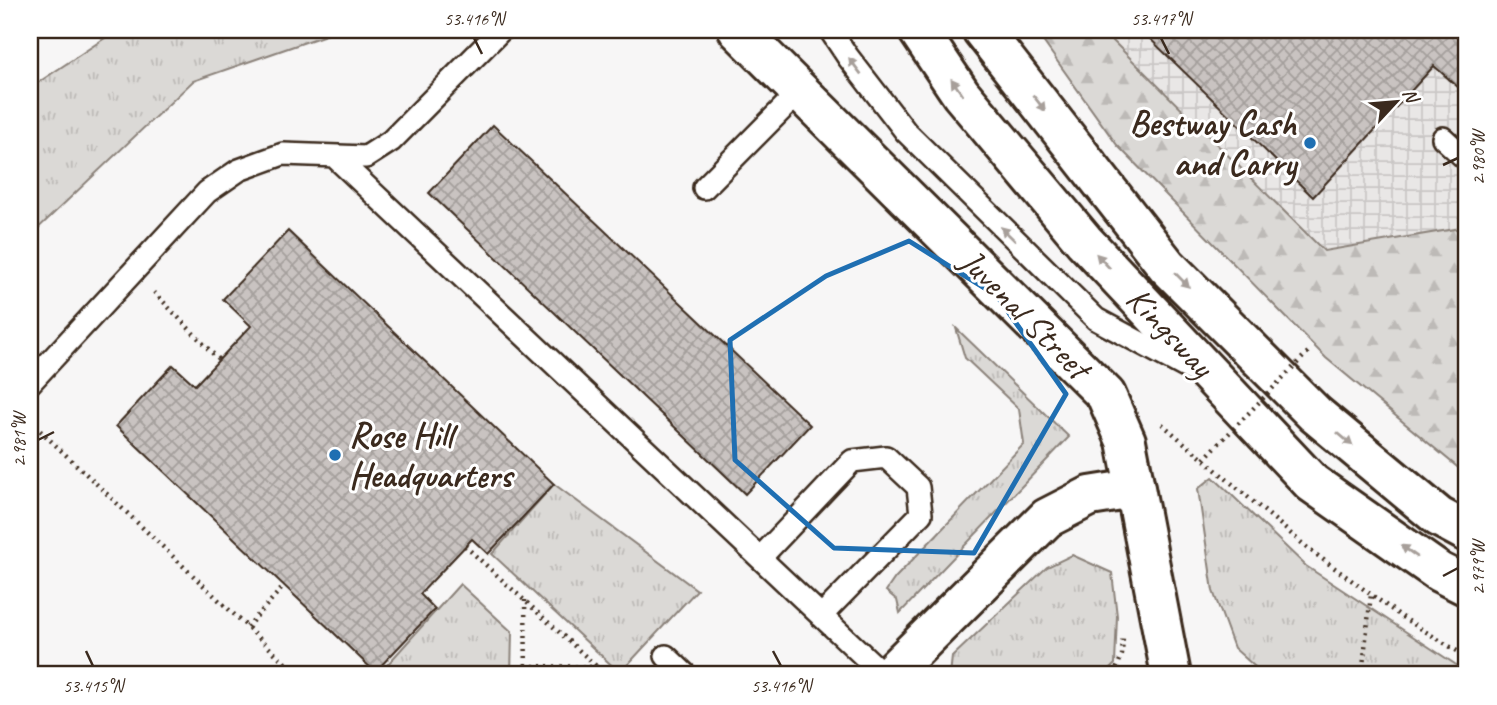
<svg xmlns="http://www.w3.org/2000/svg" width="1497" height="705" font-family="Caveat,sans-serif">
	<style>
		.industrial { fill: url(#industrial-grid) }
		.grass { fill: url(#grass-tufts); stroke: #8b827a; stroke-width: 2 }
		.forest { fill: url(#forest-firs); stroke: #8b827a; stroke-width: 2 }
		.building { fill: url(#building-cross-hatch); stroke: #3b2a1e; stroke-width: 2 }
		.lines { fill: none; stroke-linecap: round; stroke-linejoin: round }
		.service-casing { stroke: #3b2a1e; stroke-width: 26 }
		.minor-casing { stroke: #3b2a1e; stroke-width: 44 }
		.trunk-casing { stroke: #3b2a1e; stroke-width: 44 }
		.path { stroke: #3b2a1e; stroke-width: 4.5; stroke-dasharray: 2 5; stroke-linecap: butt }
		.service { stroke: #fff; stroke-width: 21 }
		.minor { stroke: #fff; stroke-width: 38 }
		.trunk { stroke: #fff; stroke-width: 38 }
		.path-bridge { stroke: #3b2a1e; stroke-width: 4.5; stroke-dasharray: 2 5; stroke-linecap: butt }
		.oneway { fill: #a79f9a }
		.marked { fill: none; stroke: #1f6fb2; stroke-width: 5; stroke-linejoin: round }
		.ticks { fill: none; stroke: #3b2a1e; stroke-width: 2.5 }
		.poi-dot { fill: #1f6fb2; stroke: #fff; stroke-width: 2.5 }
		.labels { text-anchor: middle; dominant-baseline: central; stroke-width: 6; stroke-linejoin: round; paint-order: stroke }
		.poi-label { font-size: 35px; font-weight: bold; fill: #3b2a1e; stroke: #fff; text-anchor: end }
		.street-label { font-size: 35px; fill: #3b2a1e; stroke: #fff }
		.neatline { fill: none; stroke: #3b2a1e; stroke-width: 2.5 }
		.ticks-label { font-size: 18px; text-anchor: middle; fill: #3b2a1e }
	</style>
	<defs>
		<pattern id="industrial-grid" width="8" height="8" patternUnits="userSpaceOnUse" patternTransform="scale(1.75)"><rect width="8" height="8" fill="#e9e7e6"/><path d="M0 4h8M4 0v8" fill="none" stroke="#c9c6c5"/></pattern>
		<pattern id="grass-tufts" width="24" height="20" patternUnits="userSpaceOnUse" patternTransform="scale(1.75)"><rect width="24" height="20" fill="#dbd9d6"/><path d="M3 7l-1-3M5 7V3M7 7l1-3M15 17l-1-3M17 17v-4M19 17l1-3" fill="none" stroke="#bdbab7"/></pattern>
		<pattern id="forest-firs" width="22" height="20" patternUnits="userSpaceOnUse" patternTransform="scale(1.75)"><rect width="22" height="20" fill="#dbd9d6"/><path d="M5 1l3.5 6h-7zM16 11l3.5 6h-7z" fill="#bdbab7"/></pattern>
		<pattern id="building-cross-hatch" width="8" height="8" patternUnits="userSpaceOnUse" patternTransform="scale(1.75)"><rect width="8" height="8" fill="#c9c3c1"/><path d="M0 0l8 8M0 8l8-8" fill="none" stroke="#a49f9c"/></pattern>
	</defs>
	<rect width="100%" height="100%" fill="#f7f6f6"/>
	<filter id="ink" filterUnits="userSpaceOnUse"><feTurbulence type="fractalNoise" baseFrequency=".0143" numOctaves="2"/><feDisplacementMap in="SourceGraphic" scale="14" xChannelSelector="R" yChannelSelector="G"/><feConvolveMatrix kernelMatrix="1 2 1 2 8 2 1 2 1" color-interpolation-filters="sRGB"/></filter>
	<g filter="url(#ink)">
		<path class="industrial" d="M1102 30H1467V227L1324 251Z"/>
		<path class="grass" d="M117 30H340L193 81 30 236V88Z
			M956 328 1069 437 900 613 897 600 886 591 895 578 1024 444 1019 409 965 358Z
			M1213 477 1306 566 1467 672V675H1264L1234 648 1213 591 1198 489Z
			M554 484 697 590 620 673 492 554Z
			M1072 555 1112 573 1117 616 1115 664 1104 675H950L952 657 1047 567Z
			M460 584 512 632 511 675H378Z"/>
		<path class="forest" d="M1035 30H1102L1324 251 1467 227V475L1326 358 1117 145Z"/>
		<path class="building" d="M1141 30H1467V95L1434 66 1313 197Z
			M493 125 810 425 745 494 429 193Z
			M288 231 554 484 488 554 472 539 420 594 435 609 375 672 116 426 173 365 195 385 251 326 223 299Z"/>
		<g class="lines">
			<defs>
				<path id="service" d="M830 30 848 57 906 132 1096 319 1191 370
					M1443 138 1467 160
					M334 156 884 675
					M704 188 800 91
					M30 383 207 192 239 170 283 154 366 157 391 141 501 30
					M760 558 852 461 886 457 918 487 921 514 821 616
					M666 656 686 675"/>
				<path id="minor" d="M738 30 1106 395 1126 441 1171 675
					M889 675 1047 518 1090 496 1134 489"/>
				<path id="trunk" d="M918 30 961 94 1084 241 1312 483 1439 572 1467 586
					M982 30 1167 266 1315 414 1439 517 1467 532"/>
			</defs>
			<use href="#service" class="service-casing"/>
			<use href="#minor" class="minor-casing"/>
			<use href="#trunk" class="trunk-casing"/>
			<path class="path" d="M154 292 219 360
				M30 421 298 675
				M1162 424 1310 550 1402 617 1467 657
				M465 546 606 675
				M525 600 526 675
				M247 627 284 586
				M526 666 598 667 599 675
				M1114 675 1122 655 1123 637
				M1362 675 1371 594"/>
			<use href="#service" class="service"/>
			<use href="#minor" class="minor"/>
			<use href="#trunk" class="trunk"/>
			<path class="path-bridge" d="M1204 459 1308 352"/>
		</g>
		<defs><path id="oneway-solid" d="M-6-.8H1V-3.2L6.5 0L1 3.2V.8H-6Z" transform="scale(1.75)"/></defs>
		<g class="oneway">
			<use href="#oneway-solid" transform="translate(855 66) rotate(-127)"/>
			<use href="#oneway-solid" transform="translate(957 87) rotate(-125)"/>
			<use href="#oneway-solid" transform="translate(1039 103) rotate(52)"/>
			<use href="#oneway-solid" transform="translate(1008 234) rotate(-136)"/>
			<use href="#oneway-solid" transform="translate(1103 261) rotate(-133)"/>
			<use href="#oneway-solid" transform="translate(1182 280) rotate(45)"/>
			<use href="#oneway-solid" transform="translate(1345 439) rotate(40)"/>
			<use href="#oneway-solid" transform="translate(1409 551) rotate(-145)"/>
		</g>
	</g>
	<path class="marked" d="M909 241 997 296 1066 394 974 553 834 548 735 460 730 340 826 276Z"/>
	<path class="ticks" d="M474 38 482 54M1161 38 1169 54M1443 165 1458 158M38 440 54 432M1443 576 1458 568M86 651 93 666M773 651 781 666"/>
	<g class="poi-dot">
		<circle cx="1310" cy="143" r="7"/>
		<circle cx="335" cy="455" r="7"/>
	</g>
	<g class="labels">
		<g class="poi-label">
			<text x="1296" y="123">Bestway Cash<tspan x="1296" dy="40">and Carry</tspan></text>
			<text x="349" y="435" text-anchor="start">Rose Hill<tspan x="349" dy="40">Headquarters</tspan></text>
		</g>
		<g class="street-label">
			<text transform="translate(1025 314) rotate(45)">Juvenal Street</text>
			<text transform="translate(1170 332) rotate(47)">Kingsway</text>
		</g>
	</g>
	<rect width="1497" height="705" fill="none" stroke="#fff" stroke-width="77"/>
	<g transform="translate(1396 102) rotate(64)" stroke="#ffffff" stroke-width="5" paint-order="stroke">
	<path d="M0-5L12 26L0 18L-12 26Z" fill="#3b2a1e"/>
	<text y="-10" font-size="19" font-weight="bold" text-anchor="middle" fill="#3b2a1e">N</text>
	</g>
	<rect x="38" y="38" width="1420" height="628" class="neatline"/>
	<g class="ticks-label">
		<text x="474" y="25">53.416°N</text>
		<text x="1161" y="25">53.417°N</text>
		<text transform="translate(1478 158) rotate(-90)" y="6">2.980°W</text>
		<text transform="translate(19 440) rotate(-90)" y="6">2.981°W</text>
		<text transform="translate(1478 568) rotate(-90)" y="6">2.979°W</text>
		<text x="93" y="692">53.415°N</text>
		<text x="781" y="692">53.416°N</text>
	</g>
</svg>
